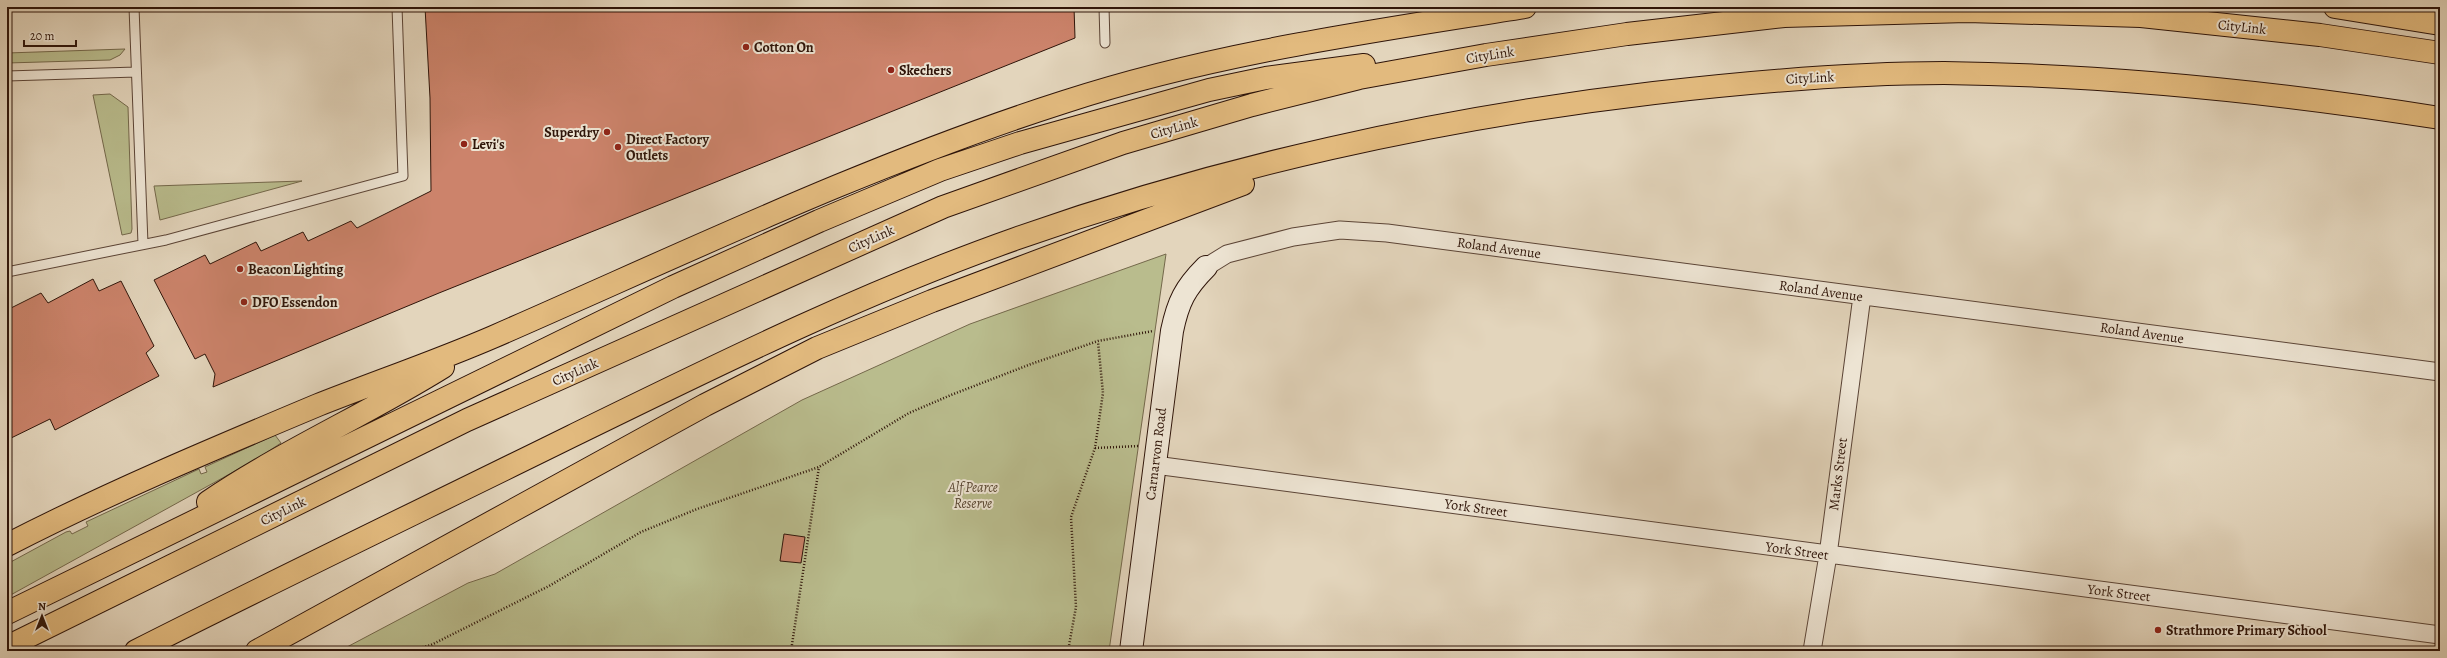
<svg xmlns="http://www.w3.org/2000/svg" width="2447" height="658" font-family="Alegreya,serif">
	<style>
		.green { fill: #b9bc8d; stroke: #74684b }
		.building { fill: #cc836b; stroke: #2e1409 }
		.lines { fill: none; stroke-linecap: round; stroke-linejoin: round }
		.lane-casing { stroke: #5b4436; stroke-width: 11 }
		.street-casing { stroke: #5b4436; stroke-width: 19 }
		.secondary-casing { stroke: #2e1409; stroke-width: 24 }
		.highway-casing { stroke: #2e1409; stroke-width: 24 }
		.path { stroke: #2e1409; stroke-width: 2.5; stroke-dasharray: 1 2; stroke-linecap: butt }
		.lane { stroke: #ede4d3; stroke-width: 9 }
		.street { stroke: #ede4d3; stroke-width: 17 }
		.secondary { stroke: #ede4d3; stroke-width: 22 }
		.highway { stroke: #e2ba7e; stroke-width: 22 }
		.poi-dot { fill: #8f2418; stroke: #ede4d3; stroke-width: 1.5 }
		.labels { text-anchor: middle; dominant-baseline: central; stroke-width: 4; stroke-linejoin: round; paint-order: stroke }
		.street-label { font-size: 14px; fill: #2e1409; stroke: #ede4d3 }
		.poi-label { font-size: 14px; font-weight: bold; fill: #2e1409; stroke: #ede4d3; text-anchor: start }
		.park-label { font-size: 14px; font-style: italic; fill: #584631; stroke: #ede4d3 }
	</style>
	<rect width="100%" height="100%" fill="#e3d5bc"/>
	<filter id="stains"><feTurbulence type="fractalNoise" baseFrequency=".005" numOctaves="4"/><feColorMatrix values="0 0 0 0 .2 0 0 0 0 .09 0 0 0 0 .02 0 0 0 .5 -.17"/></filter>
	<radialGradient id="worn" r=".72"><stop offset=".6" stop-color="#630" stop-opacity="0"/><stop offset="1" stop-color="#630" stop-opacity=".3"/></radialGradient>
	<path class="green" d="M125 49 120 55 110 60 7 63V53Z
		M110 94 128 107 132 229 131 233 122 235 93 95Z
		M302 181 160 220 154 186Z
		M1166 254 1109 651H379L347 647 468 583 495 574 802 400 970 324Z
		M275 435 281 443 255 460 7 597V564L66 532 70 531 72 534 88 526 86 522 199 469 201 474 207 472 205 467Z"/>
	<path class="building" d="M425 7H1074L1075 38 439 293 213 387 215 374 205 354 195 359 154 280 205 255 210 264 256 242 261 251 303 232 308 241 351 221 357 228 431 191 430 98Z
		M93 279 99 291 121 281 154 346 146 353 159 376 55 430 50 419 7 440V310L41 293 48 303Z
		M784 534 805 537 801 563 780 561Z"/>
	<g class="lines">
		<defs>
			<path id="lane" d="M134 7 143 244
				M1104 7 1105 43
				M7 76 136 72
				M7 272 166 240 403 176 397 7"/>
			<path id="street" d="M1206 267 1227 254 1293 237 1340 230 1387 233 2440 372
				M1155 465 2440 635
				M1812 651 1828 555 1862 296"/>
			<path id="secondary" d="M1131 651 1172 331C1178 302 1185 288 1206 267"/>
			<path id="highway" d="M2335 7 2440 24
				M208 502C283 451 366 415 443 367
				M7 545C108 493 213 449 318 405 376 382 435 362 493 337 681 255 867 165 1064 102 1214 53 1369 32 1525 7
				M7 613 673 287 819 221 940 170 1020 143 1209 90 1266 78 1364 65
				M7 647 467 420 943 207 1123 143 1252 105 1359 78 1486 55 1627 34 1784 16 1967 11 2141 16 2320 35 2440 53
				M136 651C280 578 426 508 572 436 717 365 862 293 1015 239 1219 167 1439 118 1654 93 1750 82 1847 73 1944 73 2112 75 2275 92 2440 118
				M257 651 705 405 817 348 932 301 1243 184"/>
		</defs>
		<use href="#lane" class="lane-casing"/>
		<use href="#street" class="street-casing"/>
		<use href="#secondary" class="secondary-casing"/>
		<use href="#highway" class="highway-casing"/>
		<path class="path" d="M1095 448 1139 446
			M408 651 431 645 549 586 641 532 697 509 819 467 909 413 951 395 1031 364 1098 341 1153 331
			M791 651 819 467
			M1068 651 1076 607 1071 517 1095 448 1103 393 1098 342"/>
		<use href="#lane" class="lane"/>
		<use href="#street" class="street"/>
		<use href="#secondary" class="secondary"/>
		<use href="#highway" class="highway"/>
	</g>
	<g class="poi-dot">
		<circle cx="746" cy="47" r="4"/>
		<circle cx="891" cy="70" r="4"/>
		<circle cx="607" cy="132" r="4"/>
		<circle cx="464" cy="144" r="4"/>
		<circle cx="618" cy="147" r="4"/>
		<circle cx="240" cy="269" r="4"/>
		<circle cx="244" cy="302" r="4"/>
		<circle cx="2158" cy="630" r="4"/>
	</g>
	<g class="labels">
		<g class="street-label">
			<text transform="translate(2242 27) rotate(6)">CityLink</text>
			<text transform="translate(1490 55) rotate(-9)">CityLink</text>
			<text transform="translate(1810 78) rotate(-3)">CityLink</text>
			<text transform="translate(1174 128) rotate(-16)">CityLink</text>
			<text transform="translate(871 239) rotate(-24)">CityLink</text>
			<text transform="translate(1499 248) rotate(8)">Roland Avenue</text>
			<text transform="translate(1821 291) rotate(8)">Roland Avenue</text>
			<text transform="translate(2142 333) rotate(8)">Roland Avenue</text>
			<text transform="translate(575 372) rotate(-24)">CityLink</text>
			<text transform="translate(1156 454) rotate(-83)">Carnarvon Road</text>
			<text transform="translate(1838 474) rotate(-83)">Marks Street</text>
			<text transform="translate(1476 508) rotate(8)">York Street</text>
			<text transform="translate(283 511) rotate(-26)">CityLink</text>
			<text transform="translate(1797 551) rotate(8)">York Street</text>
			<text transform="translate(2119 593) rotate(7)">York Street</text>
		</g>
		<g class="poi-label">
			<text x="754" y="47">Cotton On</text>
			<text x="899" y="70">Skechers</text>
			<text x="599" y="132" text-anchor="end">Superdry</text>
			<text x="626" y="139">Direct Factory<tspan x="626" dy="16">Outlets</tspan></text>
			<text x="472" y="144">Levi's</text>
			<text x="248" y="269">Beacon Lighting</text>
			<text x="252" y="302">DFO Essendon</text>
			<text x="2166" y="630">Strathmore Primary School</text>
		</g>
		<g class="park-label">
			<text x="973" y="487">Alf Pearce<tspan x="973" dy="16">Reserve</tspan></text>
		</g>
	</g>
	<rect width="2447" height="658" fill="none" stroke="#e3d5bc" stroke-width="24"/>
	<rect x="8" y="8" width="2431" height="642" fill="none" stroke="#2e1409" stroke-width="2"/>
	<rect x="12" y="12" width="2423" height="634" fill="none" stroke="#2e1409"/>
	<g transform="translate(42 616)" stroke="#ede4d3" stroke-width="3" paint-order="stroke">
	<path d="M0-3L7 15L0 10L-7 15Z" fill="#2e1409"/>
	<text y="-6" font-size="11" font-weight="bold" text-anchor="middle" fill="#2e1409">N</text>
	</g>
	<path d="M24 40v6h52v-6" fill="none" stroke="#2e1409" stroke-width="2"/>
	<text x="30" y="40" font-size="12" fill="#2e1409" stroke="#ede4d3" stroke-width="3" paint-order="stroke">20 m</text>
	<rect width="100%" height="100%" filter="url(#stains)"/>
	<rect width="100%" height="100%" fill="url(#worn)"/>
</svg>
